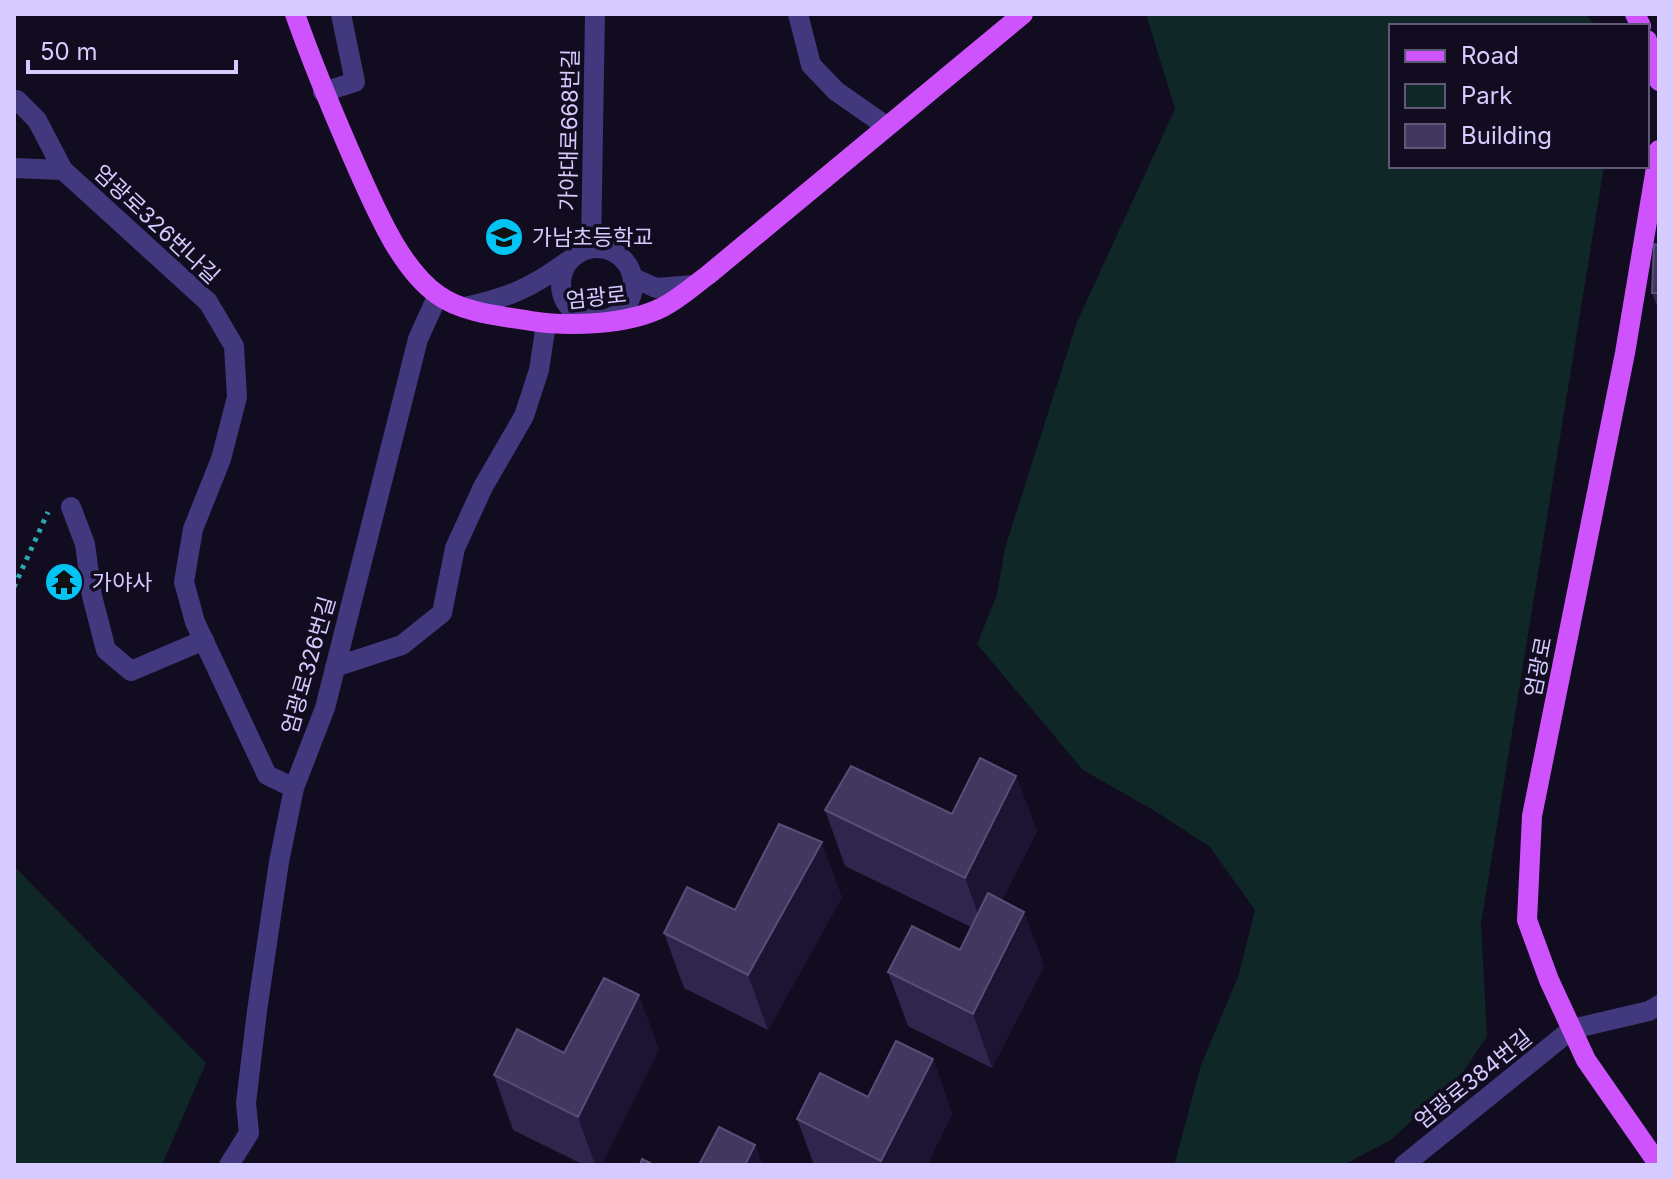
<svg xmlns="http://www.w3.org/2000/svg" width="1673" height="1179" font-family="Inter,'Noto Sans KR',sans-serif">
	<style>
		.green { fill: #102728 }
		.lines { fill: none; stroke-linecap: round; stroke-linejoin: round }
		.path { stroke: #2eaaaf; stroke-width: 5; stroke-dasharray: 4 6; stroke-linecap: butt }
		.minor { stroke: #41387d; stroke-width: 20 }
		.major { stroke: #ce53fd; stroke-width: 20 }
		.wall { fill: #30254c }
		.shaded-wall { fill: #1c1432 }
		.building { fill: #42375f; stroke: #594e78; stroke-width: 2 }
		.labels { text-anchor: middle; dominant-baseline: central; stroke-width: 7; stroke-linejoin: round; paint-order: stroke }
		.street-label { font-size: 22px; fill: #d6cbfe; stroke: #110c1f }
		.poi-label { font-size: 22px; fill: #d6cbfe; stroke: #110c1f; text-anchor: start }
	</style>
	<rect width="100%" height="100%" fill="#110c1f"/>
	<path class="green" d="M1146 14H1585L1597 26H1391V166H1604L1481 924 1487 1036 1463 1072 1391 1140 1343 1165H1178L1175 1162 1201 1065 1238 977 1255 910 1210 847 1155 811 1083 770 977 644 997 595 1005 548 1077 322 1175 109Z
		M14 866 206 1063 162 1165H14Z"/>
	<g class="lines">
		<path class="path" d="M14 587 48 512"/>
		<path class="minor" d="M798 14 811 65 836 91 886 126
			M323 92 355 82 341 14
			M14 101 17 100 37 120 63 170 208 302 234 346 237 397 221 459 193 529 184 582 195 622 267 775 294 788
			M14 168 63 170
			M591 247 595 14
			M561 284a36 36 0 1 1 72 0a36 36 0 1 1-72 0Z
			M634 278 656 288 694 285
			M465 307C510 297 531 288 568 261
			M71 507 85 544 92 596 106 650 131 671 204 640
			M335 667 402 645 442 613 455 548 483 487 524 416 539 370 546 324
			M229 1165 249 1133 246 1103 257 1011 279 862 294 788 325 708 418 339 438 295
			M1404 1165 1572 1029 1649 1011 1659 1005"/>
		<path class="major" d="M295 14C314 68 336 120 359 172 377 212 401 269 438 295 463 313 501 316 531 321 569 327 628 325 663 307 679 299 693 286 708 275L1023 14
			M1635 14 1641 26
			M1647 40 1659 81
			M1659 1165 1586 1060 1549 980 1527 920 1532 816 1625 353 1659 150"/>
	</g>
	<path class="wall" d="M1659 245V311L1652 293Z
		M1016 776 1037 831 1002 900 1024 912 1044 966 992 1068 908 1026 888 972 960 950 971 927 845 866 825 810 952 814Z
		M842 897 768 1030 684 988 664 933 735 910Z
		M659 1049 601 1165H584L513 1130 494 1075 564 1053Z
		M933 1059 952 1114 927 1165H814L797 1119 868 1097Z"/>
	<path class="shaded-wall" d="M1016 776 1037 831 985 933 965 878Z
		M822 842 842 897 768 1030 748 975Z
		M1024 912 1044 966 992 1068 973 1014Z
		M639 995 659 1049 601 1165H595L578 1117Z
		M933 1059 952 1114 927 1165H882L881 1161Z
		M755 1145 763 1165H745Z"/>
	<path class="building" d="M1654 244 1659 245V293H1652Z
		M980 758 1016 776 965 878 825 810 851 766 952 814Z
		M779 824 822 842 748 975 664 933 687 887 735 910Z
		M988 893 1024 912 973 1014 888 972 912 926 960 950Z
		M604 978 639 995 578 1117 494 1075 517 1029 564 1053Z
		M896 1041 933 1059 881 1161 797 1119 820 1073 868 1097Z
		M719 1127 755 1145 745 1165H699Z
		M642 1159 654 1165H640Z"/>
	<defs>
		<symbol id="school-disc" viewBox="-11 -11 22 22"><circle r="9.5" fill="#03c3f2" stroke="#110c1f"/><path d="M0-5L7-2L0 1L-7-2ZM-4 1L0 2.5L4 1V4Q0 6-4 4Z" fill="#111"/></symbol>
		<symbol id="temple-disc" viewBox="-11 -11 22 22"><circle r="9.5" fill="#03c3f2" stroke="#110c1f"/><path d="M0-6L5-2H3V0L6.5 2.5H4V6H1.5V3h-3V6H-4V2.5H-6.5L-3 0V-2H-5Z" fill="#111"/></symbol>
	</defs>
	<g fill-rule="evenodd">
		<use href="#school-disc" x="482" y="215" width="44" height="44"/>
		<use href="#temple-disc" x="42" y="560" width="44" height="44"/>
	</g>
	<g class="labels">
		<g class="street-label">
			<text transform="translate(569 130) rotate(-89)">가야대로668번길</text>
			<text transform="translate(157 224) rotate(43)">엄광로326번나길</text>
			<text transform="translate(596 297) rotate(-6)">엄광로</text>
			<text transform="translate(308 665) rotate(-74)">엄광로326번길</text>
			<text transform="translate(1538 667) rotate(-79)">엄광로</text>
			<text transform="translate(1473 1079) rotate(-39)">엄광로384번길</text>
		</g>
		<g class="poi-label">
			<text x="532" y="237">가남초등학교</text>
			<text x="92" y="582">가야사</text>
		</g>
	</g>
	<rect width="1673" height="1179" fill="none" stroke="#d6cbfe" stroke-width="32"/>
	<rect x="1389" y="24" width="260" height="144" fill="#110c1f" stroke="#605878" stroke-width="2"/>
	<rect x="1405" y="50" width="40" height="12" fill="#ce53fd" stroke="#605878" stroke-width="2"/>
	<text x="1461" y="64" font-size="24" fill="#d6cbfe">Road</text>
	<rect x="1405" y="84" width="40" height="24" fill="#102728" stroke="#605878" stroke-width="2"/>
	<text x="1461" y="104" font-size="24" fill="#d6cbfe">Park</text>
	<rect x="1405" y="124" width="40" height="24" fill="#42375f" stroke="#605878" stroke-width="2"/>
	<text x="1461" y="144" font-size="24" fill="#d6cbfe">Building</text>
	<path d="M28 60v12h208v-12" fill="none" stroke="#d6cbfe" stroke-width="4"/>
	<text x="40" y="60" font-size="24" fill="#d6cbfe" stroke="#110c1f" stroke-width="6" paint-order="stroke">50 m</text>
</svg>
